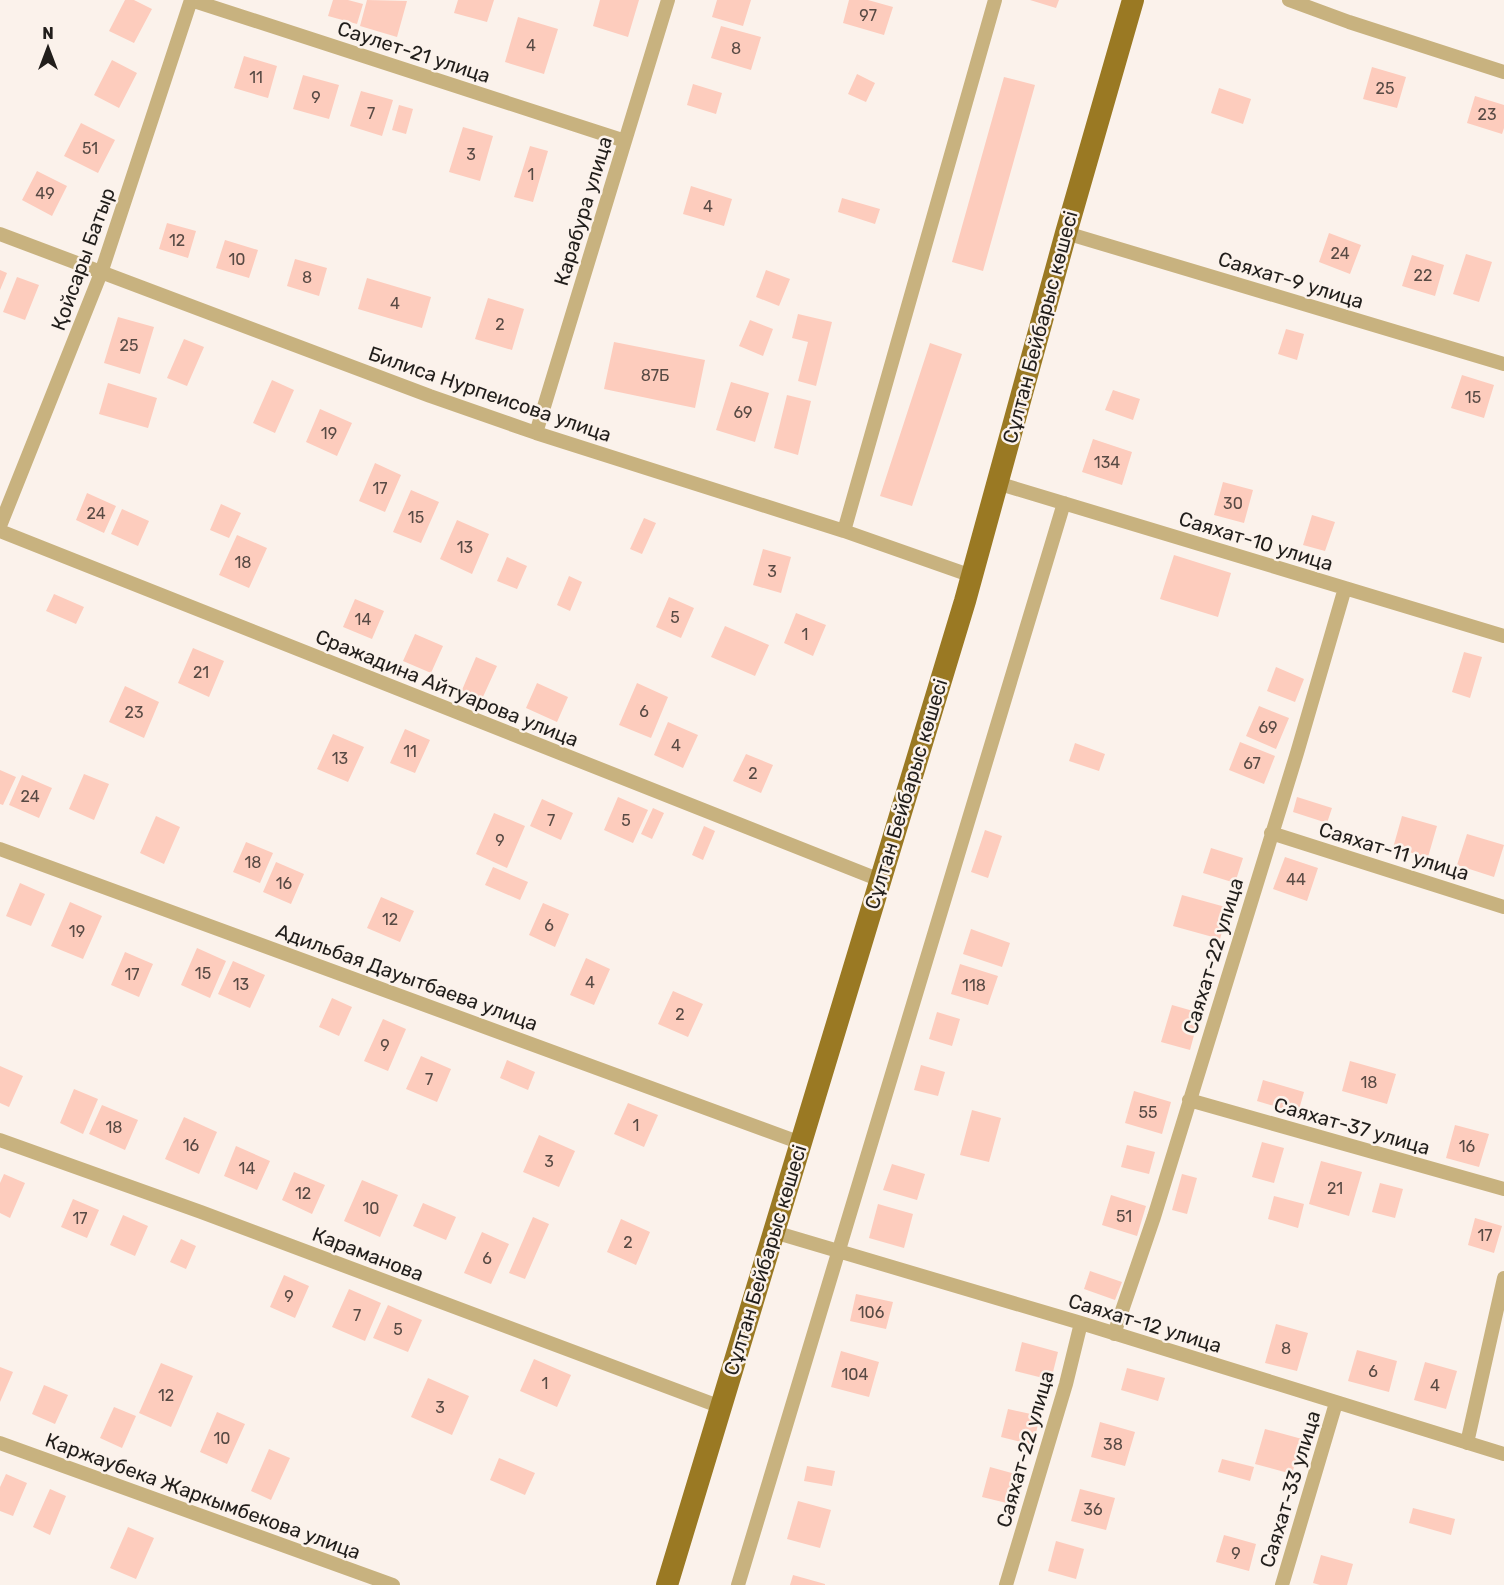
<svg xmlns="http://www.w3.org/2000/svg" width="1504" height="1585" font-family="Rubik,sans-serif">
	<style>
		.building { fill: #fdccbd }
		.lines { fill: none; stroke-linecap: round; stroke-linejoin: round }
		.minor { stroke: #c8b27f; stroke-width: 14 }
		.primary { stroke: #9a7923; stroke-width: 22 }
		.labels { text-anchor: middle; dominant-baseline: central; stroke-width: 5; stroke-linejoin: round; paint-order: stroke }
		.number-label { font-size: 16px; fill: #584a44 }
		.street-label { font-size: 20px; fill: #211e1b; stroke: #fbf2eb }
	</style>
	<rect width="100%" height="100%" fill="#fbf2eb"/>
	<path class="building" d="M125 0H134L152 9 134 43 109 31Z
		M333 0H348L363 4 357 24 328 16Z
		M367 0 407 1 397 37 360 26Z
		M458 0H494L487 22 454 13Z
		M600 0H639L628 37 593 26Z
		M717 0H751L743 26 712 17Z
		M849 0H868L893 7 884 35 843 23Z
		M1030 0H1059L1056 8Z
		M518 17 558 29 544 74 505 62Z
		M721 26 761 37 751 70 711 58Z
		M244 56 277 66 268 98 234 88Z
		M112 60 137 73 119 108 94 95Z
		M1372 67 1406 77 1397 108 1363 99Z
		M857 74 875 83 866 102 848 94Z
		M303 75 339 85 329 119 293 109Z
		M1004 77 1035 85 983 271 952 262Z
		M693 84 722 93 716 114 687 105Z
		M1219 88 1251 99 1243 124 1211 113Z
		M361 91 393 100 382 136 350 126Z
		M1475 96 1504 105V128L1502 134 1467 123Z
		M399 105 413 109 406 134 392 130Z
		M81 123 115 140 98 173 64 156Z
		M463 127 493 136 480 181 449 172Z
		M530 146 548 151 533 202 514 197Z
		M37 171 67 186 52 216 22 200Z
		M691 186 732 199 724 226 683 214Z
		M842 198 880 209 875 224 838 212Z
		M167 223 196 231 188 258 159 249Z
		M1329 233 1361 245 1350 274 1319 262Z
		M225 240 258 250 249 278 216 268Z
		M1466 254 1492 262 1479 302 1453 294Z
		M1412 255 1444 265 1435 296 1402 286Z
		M295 259 327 268 319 296 287 286Z
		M0 270 7 273 0 290Z
		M766 270 790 279 779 306 756 297Z
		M17 277 39 285 25 320 3 312Z
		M367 278 431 297 422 328 358 309Z
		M488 298 524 309 512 350 475 339Z
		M798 314 832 322 816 386 798 381 808 342 792 338Z
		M118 317 154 327 140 374 104 363Z
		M750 320 773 329 763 356 739 346Z
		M1286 329 1304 334 1297 360 1278 354Z
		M184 339 204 347 187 386 167 378Z
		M614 342 705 360 695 408 604 389Z
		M930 343 962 354 912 506 880 496Z
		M1462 375 1494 385 1484 418 1451 408Z
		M272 380 294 390 275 433 253 423Z
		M731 382 769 393 755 442 716 430Z
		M108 383 157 398 148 428 99 414Z
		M1113 390 1140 399 1133 420 1105 410Z
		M787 395 811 401 798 455 774 448Z
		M320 409 352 423 337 456 306 442Z
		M1093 439 1132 452 1122 485 1082 472Z
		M375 463 401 475 385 512 359 501Z
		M1223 482 1253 490 1244 523 1214 515Z
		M411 490 439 502 421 543 393 532Z
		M87 493 116 506 104 533 76 520Z
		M221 504 241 513 229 538 210 530Z
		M122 509 149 521 138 546 111 534Z
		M1312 515 1335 522 1325 551 1303 545Z
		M644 518 656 523 642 554 630 549Z
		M457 520 489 534 472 574 440 559Z
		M237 535 267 548 249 588 219 575Z
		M763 549 791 557 781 593 753 585Z
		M1174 555 1231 573 1218 617 1160 599Z
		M507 557 527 566 517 589 497 581Z
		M569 576 582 582 570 611 557 605Z
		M54 594 84 607 76 624 46 611Z
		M669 597 694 608 681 638 656 627Z
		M355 599 384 611 372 639 343 627Z
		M796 613 826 625 813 656 784 643Z
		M725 626 769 645 755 676 711 657Z
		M415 634 443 646 431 673 403 661Z
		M193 648 224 661 209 697 178 683Z
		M1464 652 1482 657 1470 698 1452 692Z
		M476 657 497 666 482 699 462 690Z
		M1276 667 1304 679 1295 702 1267 691Z
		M537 683 568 697 557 722 526 708Z
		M637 683 668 697 651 738 619 725Z
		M125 686 159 702 144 738 109 722Z
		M1259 706 1289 718 1276 749 1246 736Z
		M668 722 698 735 683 768 654 755Z
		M405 729 430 740 415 773 390 763Z
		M333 734 364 747 348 782 317 769Z
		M1240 742 1275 756 1264 784 1229 770Z
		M1075 743 1105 754 1099 771 1069 761Z
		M746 754 773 765 761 793 733 781Z
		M0 770 16 777 3 805 0 804Z
		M84 774 109 784 94 820 69 809Z
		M22 775 52 788 39 818 9 805Z
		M618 797 648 810 633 843 604 830Z
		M1297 797 1332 808 1327 823 1293 812Z
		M542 799 573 813 561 840 530 826Z
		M653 808 664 813 652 839 641 834Z
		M494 813 525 826 507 868 476 854Z
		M156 816 180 827 164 864 140 853Z
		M1402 816 1437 826 1428 857 1393 848Z
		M704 826 715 831 703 860 692 855Z
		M985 830 1002 836 988 878 971 872Z
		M1467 834 1504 845 1494 877 1457 865Z
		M246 842 273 853 260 883 233 872Z
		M1211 848 1243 858 1235 883 1203 873Z
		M1285 857 1318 868 1307 901 1273 889Z
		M276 862 304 874 291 904 263 892Z
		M493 867 528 882 520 900 485 885Z
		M20 883 45 894 31 926 6 916Z
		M1182 895 1229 908 1220 939 1173 926Z
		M381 897 414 911 400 942 367 928Z
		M70 902 102 916 83 959 51 946Z
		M543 903 569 914 555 947 529 935Z
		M971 929 1010 943 1002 967 963 954Z
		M197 948 226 961 210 998 181 985Z
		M125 952 153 964 139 997 111 985Z
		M586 958 610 969 594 1005 570 995Z
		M233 961 265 975 250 1008 218 994Z
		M960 964 998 976 988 1005 951 994Z
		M673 991 703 1004 688 1037 658 1024Z
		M332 998 352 1007 339 1036 319 1027Z
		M1172 1005 1200 1013 1190 1050 1161 1042Z
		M937 1012 960 1019 952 1046 929 1039Z
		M383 1019 406 1029 388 1071 364 1061Z
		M421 1056 451 1069 437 1102 406 1089Z
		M507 1060 535 1072 528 1090 500 1078Z
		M1350 1061 1396 1074 1387 1104 1342 1091Z
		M921 1065 945 1072 938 1096 914 1090Z
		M0 1066 23 1076 9 1107 0 1103Z
		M1263 1080 1304 1092 1298 1113 1257 1101Z
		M74 1089 98 1099 83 1134 60 1123Z
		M1134 1091 1171 1102 1162 1134 1125 1123Z
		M628 1103 658 1115 644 1147 614 1134Z
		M102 1105 138 1120 125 1150 89 1134Z
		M972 1110 1001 1118 989 1162 960 1155Z
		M184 1117 217 1132 199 1174 165 1159Z
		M1455 1125 1489 1134 1479 1167 1446 1158Z
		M539 1135 575 1151 559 1187 523 1172Z
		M1262 1142 1284 1148 1274 1183 1252 1177Z
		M1127 1145 1155 1152 1149 1174 1121 1167Z
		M236 1146 270 1161 257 1190 224 1176Z
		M1321 1161 1362 1172 1349 1216 1309 1204Z
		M892 1164 925 1174 917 1200 883 1190Z
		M294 1172 325 1185 312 1214 282 1200Z
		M4 1174 25 1183 10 1218 0 1213V1183Z
		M1182 1174 1197 1178 1187 1214 1172 1210Z
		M362 1180 398 1195 380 1237 344 1221Z
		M1380 1183 1403 1189 1395 1218 1372 1212Z
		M1111 1195 1146 1206 1137 1236 1102 1225Z
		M1274 1196 1304 1204 1298 1228 1268 1219Z
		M73 1199 99 1210 87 1238 61 1227Z
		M423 1203 456 1217 446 1240 413 1226Z
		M878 1204 913 1214 904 1248 869 1238Z
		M123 1215 148 1226 135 1256 110 1245Z
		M533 1217 549 1224 525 1279 509 1273Z
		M1475 1218 1502 1226 1494 1253 1468 1245Z
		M621 1219 650 1232 636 1265 607 1252Z
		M482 1232 509 1244 491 1284 464 1273Z
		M181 1239 196 1246 186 1269 170 1262Z
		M1090 1271 1122 1282 1115 1300 1084 1289Z
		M284 1275 309 1286 295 1318 270 1307Z
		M349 1289 381 1303 365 1341 332 1327Z
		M856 1294 893 1302 886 1329 850 1321Z
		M388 1305 422 1320 408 1352 373 1338Z
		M1276 1324 1308 1333 1297 1371 1265 1363Z
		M1022 1342 1058 1352 1051 1380 1015 1371Z
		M1357 1350 1397 1361 1389 1392 1348 1381Z
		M841 1351 879 1362 869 1397 831 1387Z
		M534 1359 571 1375 557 1407 520 1391Z
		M1425 1362 1457 1371 1446 1409 1414 1400Z
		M161 1363 193 1376 171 1427 139 1413Z
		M0 1367 13 1372 0 1402Z
		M1127 1368 1165 1378 1158 1401 1121 1390Z
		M428 1378 469 1396 452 1435 411 1417Z
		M44 1385 68 1395 55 1424 32 1414Z
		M114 1407 136 1416 122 1448 100 1438Z
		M1008 1409 1040 1416 1033 1445 1001 1437Z
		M217 1412 245 1424 227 1464 200 1452Z
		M1100 1422 1135 1432 1125 1466 1091 1457Z
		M1265 1429 1302 1439 1292 1474 1255 1464Z
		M269 1449 290 1458 271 1500 251 1491Z
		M499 1458 535 1473 525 1495 490 1480Z
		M1222 1459 1254 1467 1250 1481 1218 1472Z
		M807 1466 835 1471 832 1486 804 1481Z
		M990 1467 1023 1476 1015 1505 982 1497Z
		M6 1474 27 1483 13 1516 0 1511V1487Z
		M50 1489 66 1496 50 1535 33 1527Z
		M1080 1489 1115 1498 1106 1530 1071 1521Z
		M798 1501 831 1510 820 1548 787 1539Z
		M1413 1508 1455 1519 1451 1535 1409 1523Z
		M128 1527 154 1538 136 1579 110 1568Z
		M1224 1535 1256 1544 1249 1571 1216 1562Z
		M1056 1541 1084 1549 1076 1579 1048 1571Z
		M1321 1555 1353 1564 1347 1585H1320L1313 1583Z
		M793 1575 825 1584V1585H790Z"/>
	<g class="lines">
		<path class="minor" d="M191 0 625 141
			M1289 0 1349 22 1504 72
			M1066 233 1504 364
			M0 234 430 396 536 433 844 531 972 576
			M536 433 668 0
			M997 483 1504 636
			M0 526 101 273 191 0
			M0 531 880 880
			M844 531 995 0
			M1271 833 1504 907
			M0 849 801 1143
			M1189 1100 1504 1189
			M0 1140 201 1212 721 1407
			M774 1232 1081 1323 1504 1454
			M1114 1334 1154 1217 1297 753 1345 588
			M0 1443 393 1585
			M1467 1443 1504 1278
			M738 1585 1064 503
			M1006 1585 1066 1384 1081 1323
			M1282 1585 1336 1403"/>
		<path class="primary" d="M667 1585 965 601 1066 233 1133 0"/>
	</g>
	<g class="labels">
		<g class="number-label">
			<text x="868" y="15">97</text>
			<text x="531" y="45">4</text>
			<text x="736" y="48">8</text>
			<text x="256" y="77">11</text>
			<text x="1385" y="88">25</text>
			<text x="316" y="97">9</text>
			<text x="371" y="113">7</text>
			<text x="1487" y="114">23</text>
			<text x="90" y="148">51</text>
			<text x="471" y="154">3</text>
			<text x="531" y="174">1</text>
			<text x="45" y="193">49</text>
			<text x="708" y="206">4</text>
			<text x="177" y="240">12</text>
			<text x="1340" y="253">24</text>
			<text x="237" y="259">10</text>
			<text x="1423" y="275">22</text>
			<text x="307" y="277">8</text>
			<text x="395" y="303">4</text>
			<text x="500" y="324">2</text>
			<text x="129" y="345">25</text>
			<text x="655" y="375">87Б</text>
			<text x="1473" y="397">15</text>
			<text x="743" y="412">69</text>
			<text x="329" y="433">19</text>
			<text x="1107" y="462">134</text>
			<text x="380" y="488">17</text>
			<text x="1233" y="503">30</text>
			<text x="96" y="513">24</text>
			<text x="416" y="517">15</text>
			<text x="465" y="547">13</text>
			<text x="243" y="562">18</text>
			<text x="772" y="571">3</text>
			<text x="675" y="617">5</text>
			<text x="363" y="619">14</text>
			<text x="805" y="634">1</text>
			<text x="201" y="672">21</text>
			<text x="644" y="711">6</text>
			<text x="134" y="712">23</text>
			<text x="1268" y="727">69</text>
			<text x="676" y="745">4</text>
			<text x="410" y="751">11</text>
			<text x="340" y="758">13</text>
			<text x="1252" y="763">67</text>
			<text x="753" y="773">2</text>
			<text x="30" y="796">24</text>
			<text x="551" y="820">7</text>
			<text x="626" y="820">5</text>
			<text x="500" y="840">9</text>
			<text x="253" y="862">18</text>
			<text x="1296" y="879">44</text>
			<text x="284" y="883">16</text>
			<text x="390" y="919">12</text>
			<text x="549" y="925">6</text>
			<text x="77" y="931">19</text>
			<text x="203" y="973">15</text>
			<text x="132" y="974">17</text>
			<text x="590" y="982">4</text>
			<text x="241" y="984">13</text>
			<text x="974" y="985">118</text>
			<text x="680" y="1014">2</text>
			<text x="385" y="1045">9</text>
			<text x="429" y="1079">7</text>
			<text x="1369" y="1082">18</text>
			<text x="1148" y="1112">55</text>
			<text x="636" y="1125">1</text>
			<text x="114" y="1127">18</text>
			<text x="191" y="1145">16</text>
			<text x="1467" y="1146">16</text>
			<text x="549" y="1161">3</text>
			<text x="247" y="1168">14</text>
			<text x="1335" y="1188">21</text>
			<text x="303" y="1193">12</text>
			<text x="371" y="1208">10</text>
			<text x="1124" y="1216">51</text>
			<text x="80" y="1218">17</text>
			<text x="1485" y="1235">17</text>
			<text x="628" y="1242">2</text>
			<text x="487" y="1258">6</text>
			<text x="289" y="1296">9</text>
			<text x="871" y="1312">106</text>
			<text x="357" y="1315">7</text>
			<text x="398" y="1329">5</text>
			<text x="1286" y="1348">8</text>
			<text x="1373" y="1371">6</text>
			<text x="855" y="1374">104</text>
			<text x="545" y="1383">1</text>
			<text x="1435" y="1385">4</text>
			<text x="166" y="1395">12</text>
			<text x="440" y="1407">3</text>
			<text x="222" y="1438">10</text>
			<text x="1113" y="1444">38</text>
			<text x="1093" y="1509">36</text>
			<text x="1236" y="1553">9</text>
		</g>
		<g class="street-label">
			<text transform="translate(414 52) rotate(18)">Саулет-21 улица</text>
			<text transform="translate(583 211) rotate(-73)">Карабура улица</text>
			<text transform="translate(83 259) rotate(-70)">Қойсары Батыр</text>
			<text transform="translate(1291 280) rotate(17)">Саяхат-9 улица</text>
			<text transform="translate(1040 327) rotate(-75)">Сұлтан Бейбарыс көшесі</text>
			<text transform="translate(490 394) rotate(19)">Билиса Нурпеисова улица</text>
			<text transform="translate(1256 541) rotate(17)">Саяхат-10 улица</text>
			<text transform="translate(447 688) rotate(22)">Сражадина Айтуарова улица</text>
			<text transform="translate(906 794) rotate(-73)">Сұлтан Бейбарыс көшесі</text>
			<text transform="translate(1394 851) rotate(17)">Саяхат-11 улица</text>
			<text transform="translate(1213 956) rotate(-73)">Саяхат-22 улица</text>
			<text transform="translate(407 977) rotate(20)">Адильбая Дауытбаева улица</text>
			<text transform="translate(1352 1126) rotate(16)">Саяхат-37 улица</text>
			<text transform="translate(368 1254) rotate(21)">Караманова</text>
			<text transform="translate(765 1260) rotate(-73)">Сұлтан Бейбарыс көшесі</text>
			<text transform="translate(1145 1323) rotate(17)">Саяхат-12 улица</text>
			<text transform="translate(1025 1449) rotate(-74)">Саяхат-22 улица</text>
			<text transform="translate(1290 1489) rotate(-73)">Саяхат-33 улица</text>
			<text transform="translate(203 1496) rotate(20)">Каржаубека Жаркымбекова улица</text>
		</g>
	</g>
	<g transform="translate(48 48)" stroke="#fbf2eb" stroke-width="4.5" paint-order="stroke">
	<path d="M0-4.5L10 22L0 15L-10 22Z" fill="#211e1b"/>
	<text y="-9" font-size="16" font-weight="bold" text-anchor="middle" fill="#211e1b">N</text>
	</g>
</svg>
